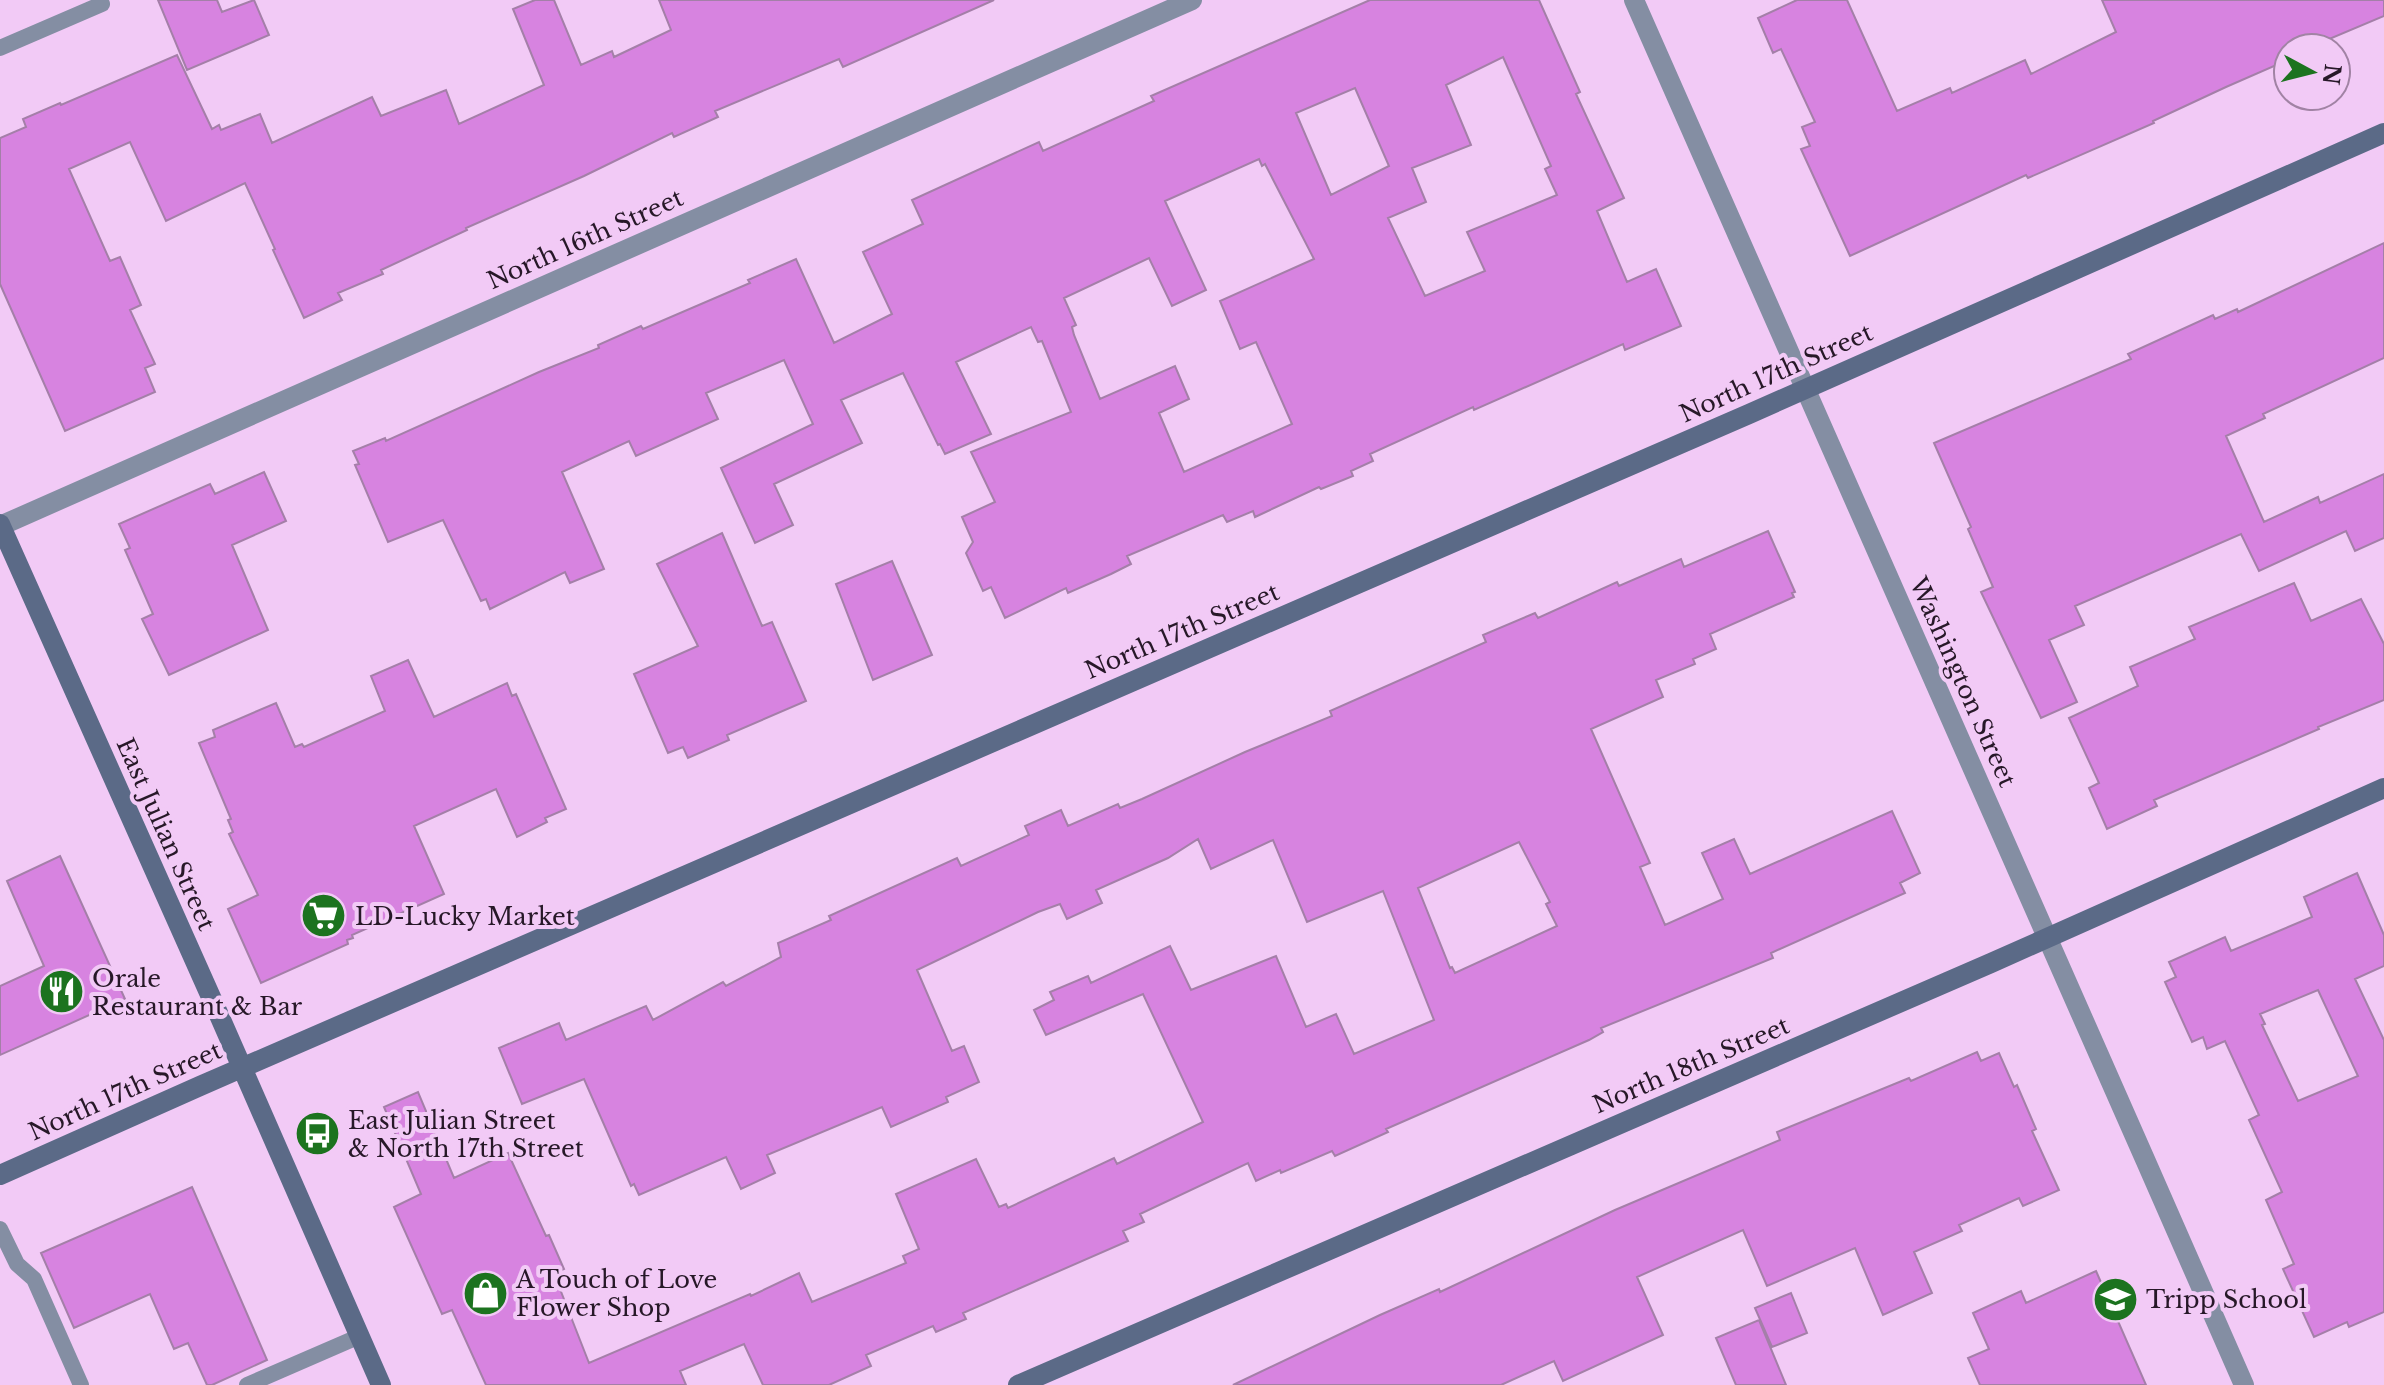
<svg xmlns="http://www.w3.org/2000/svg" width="2384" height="1385" font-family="'Libre Baskerville',serif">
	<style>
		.building { fill: #d783e0; stroke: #a47fa8; stroke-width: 2; fill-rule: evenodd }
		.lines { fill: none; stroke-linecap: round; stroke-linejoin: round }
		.lane { stroke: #848ea3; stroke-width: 16 }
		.street { stroke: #848ea3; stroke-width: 20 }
		.secondary { stroke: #5b6a87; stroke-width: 20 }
		.labels { text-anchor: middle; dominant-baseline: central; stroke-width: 8; stroke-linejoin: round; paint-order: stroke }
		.street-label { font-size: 24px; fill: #271828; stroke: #f2caf6 }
		.poi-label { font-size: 24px; fill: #271828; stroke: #f2caf6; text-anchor: start }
	</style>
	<rect width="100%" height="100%" fill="#f2caf6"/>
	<path class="building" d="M158 0H217L222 12 254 0 269 35 187 70Z
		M535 0H554L581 65 612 51 614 57 671 30 659 0H994L843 67 839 59 715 111 718 117 674 137 672 133 584 176 466 228 467 230 381 270 383 274 338 293 342 300 304 318 273 250 275 249 245 183 166 221 130 142 69 169 110 261 120 257 141 305 130 310 155 364 145 368 155 392 65 431 0 284V138L26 127 23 119 60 103 61 105 177 55 212 129 219 125 221 130 260 114 272 143 372 97 381 116 446 90 459 124 544 85 513 9Z
		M1370 0H1539L1580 92 1576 94 1624 198 1597 211 1627 282 1656 269 1681 326 1625 350 1623 344 1474 410 1473 407 1370 454 1373 461 1351 471 1353 476 1321 489 1319 487 1255 517 1253 511 1227 522 1223 515 1127 556 1131 564 1111 574 1068 593 1066 588 1005 618 991 587 983 591 966 553 973 542 962 517 995 502 971 452 1071 412 1042 341 1038 342 1031 327 956 362 991 434 945 454 940 444 938 445 903 373 841 400 862 443 774 484 793 525 755 543 721 468 813 424 784 360 706 393 718 419 636 456 629 441 562 472 604 569 570 583 565 572 490 609 486 599 481 601 443 520 388 542 355 465 359 464 353 451 385 438 386 441 539 372 599 348 598 345 641 326 643 329 750 283 748 280 796 259 834 343 892 314 863 252 923 224 912 200 1039 142 1043 151 1154 101 1151 96ZM1503 57 1551 166 1545 169 1557 195 1467 232 1485 271 1425 296 1388 218 1426 202 1412 168 1471 145 1446 85ZM1355 88 1389 166 1331 195 1296 113ZM1259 159 1262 166 1265 164 1314 259 1220 301 1240 349 1256 342 1292 424 1184 472 1159 413 1189 399 1175 366 1100 399 1074 335 1072 327 1076 325 1064 298 1149 258 1172 306 1206 290 1165 201Z
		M1797 0H1847L1897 111 1950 88 1952 93 2025 60 2031 74 2116 32 2102 0H2384V16L2308 48H2288V60L2226 87 2153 121 2154 123 2028 178 2026 175 1850 256 1801 149 1810 146 1802 127 1815 122 1781 49 1773 53 1758 18Z
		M2384 243V358L2263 414 2265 418 2226 436 2264 522 2318 497 2320 503 2384 474V538L2355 551 2346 531 2259 571 2241 534 2075 606 2084 625 2049 640 2077 702 2041 718 1981 592 1993 587 1968 529 1971 527 1934 443 2131 359 2128 354 2213 315 2215 319 2237 309 2238 312Z
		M264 472 286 521 232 545 268 630 169 675 142 619 153 614 125 550 130 548 119 524 210 484 215 494Z
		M1768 531 1795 592 1792 593 1794 597 1710 634 1716 649 1693 659 1695 664 1656 680 1663 697 1591 729 1650 863 1640 867 1665 925 1723 899 1702 853 1734 839 1750 874 1892 811 1920 873 1900 883 1905 893 1771 953 1773 958 1601 1028 1603 1032 1589 1040 1386 1129 1388 1132 1335 1156 1332 1151 1281 1173 1280 1170 1256 1181 1248 1163 1140 1214 1144 1222 1123 1231 1128 1241 963 1313 966 1319 936 1332 933 1326 866 1355 871 1366 829 1385H763L744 1344 680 1371 686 1385H486L452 1310 442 1314 394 1207 421 1194 384 1107 418 1092 454 1178 508 1153 546 1236 549 1235 564 1269 557 1272 564 1287 560 1289 589 1363 750 1294 751 1296 799 1273 812 1302 906 1263 903 1256 919 1249 896 1194 976 1159 999 1207 1006 1204 1008 1208 1114 1158 1117 1164 1203 1122 1143 994 1046 1035 1034 1010 1054 1000 1050 992 1088 976 1091 983 1170 946 1191 990 1276 956 1306 1027 1336 1014 1354 1054 1434 1020 1383 891 1307 922 1273 840 1211 869 1198 839 1168 858 1096 890 1102 903 1067 919 1060 904 1038 912 917 970 952 1051 964 1046 979 1082 946 1097 948 1102 891 1127 882 1107 767 1155 775 1173 741 1189 726 1157 639 1195 634 1184 631 1186 584 1079 522 1104 499 1048 559 1023 566 1040 646 1006 653 1020 723 982 726 986 781 957 778 943 831 920 829 916 957 858 961 866 1029 835 1025 826 1061 810 1068 826 1118 804 1120 808 1142 799 1245 752 1332 716 1330 711 1486 642 1483 635 1535 613 1538 618 1617 582 1619 586 1681 559 1684 567ZM1519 842 1550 902 1546 904 1557 926 1455 973 1452 967 1450 968 1418 888Z
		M722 533 762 626 772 622 806 701 727 735 729 740 688 758 683 747 668 753 634 674 698 646 657 564Z
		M892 561 932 655 873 680 836 584Z
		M2294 583 2311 621 2361 599 2384 644V700L2318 727 2319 729 2154 800 2157 806 2107 829 2089 788 2099 783 2069 718 2138 686 2130 667 2195 639 2189 627Z
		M408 660 434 717 507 683 512 696 516 694 566 809 545 818 547 822 517 837 496 789 414 826 444 894 352 935 353 938 347 940 348 944 261 983 228 909 258 895 229 834 233 832 228 820 231 819 199 743 215 737 213 730 276 703 295 747 302 744 304 747 385 711 371 676Z
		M60 856 125 999 0 1055V986L44 966 7 881Z
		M2357 873 2384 935V966L2355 979 2384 1040V1312L2349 1327 2347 1322 2314 1337 2283 1269 2294 1264 2266 1200 2282 1192 2249 1120 2259 1115 2225 1041 2207 1049 2203 1037 2192 1042 2165 982 2176 977 2169 962 2225 937 2231 951 2312 917 2304 897ZM2318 990 2358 1076 2298 1101 2262 1025 2265 1024 2260 1014Z
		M1977 1052 1981 1061 1999 1053 2014 1087 2017 1085 2036 1129 2032 1131 2059 1190 2023 1206 2019 1198 1959 1225 1962 1231 1914 1252 1932 1293 1883 1315 1855 1248 1767 1286 1743 1230 1637 1277 1663 1335 1563 1381 1554 1361 1501 1385H1233L1380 1315 1439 1289 1440 1292 1615 1210 1780 1140 1777 1132 1909 1078 1911 1081Z
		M192 1187 267 1360 212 1385H207L188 1343 174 1349 150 1294 74 1328 41 1253Z
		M2096 1271 2146 1385H1980L1968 1358 1989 1349 1973 1313 2021 1291 2026 1303Z
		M1791 1293 1807 1333 1772 1347 1755 1308Z
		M1759 1320 1786 1385H1736L1716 1338Z"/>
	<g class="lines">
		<path class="lane" d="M0 48 102 4
			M0 1229 17 1264 34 1279 81 1385
			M247 1385 360 1336"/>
		<path class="street" d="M1634 0C1836 463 2042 923 2244 1385
			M0 526 1192 0"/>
		<path class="secondary" d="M0 524 219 1015 381 1385
			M0 1175 200 1086 1749 414 2384 133
			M1018 1385 1991 963 2384 788"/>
	</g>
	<defs>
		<symbol id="supermarket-disc" viewBox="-11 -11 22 22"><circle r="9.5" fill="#1c731f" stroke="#f2caf6"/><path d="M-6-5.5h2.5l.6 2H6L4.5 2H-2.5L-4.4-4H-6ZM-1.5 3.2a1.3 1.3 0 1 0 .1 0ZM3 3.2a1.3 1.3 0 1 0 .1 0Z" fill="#fff"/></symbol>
		<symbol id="restaurant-disc" viewBox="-11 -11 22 22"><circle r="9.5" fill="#1c731f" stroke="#f2caf6"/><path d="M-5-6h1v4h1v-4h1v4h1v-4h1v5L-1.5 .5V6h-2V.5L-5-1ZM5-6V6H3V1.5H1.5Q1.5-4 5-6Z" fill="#fff"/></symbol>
		<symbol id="bus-disc" viewBox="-11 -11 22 22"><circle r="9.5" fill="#1c731f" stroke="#f2caf6"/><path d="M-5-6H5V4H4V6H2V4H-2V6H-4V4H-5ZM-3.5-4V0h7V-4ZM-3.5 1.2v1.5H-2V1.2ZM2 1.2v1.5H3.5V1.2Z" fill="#fff"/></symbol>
		<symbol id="shop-disc" viewBox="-11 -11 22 22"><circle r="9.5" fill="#1c731f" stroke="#f2caf6"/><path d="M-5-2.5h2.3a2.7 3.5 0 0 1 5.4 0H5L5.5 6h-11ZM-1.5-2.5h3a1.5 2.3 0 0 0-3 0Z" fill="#fff"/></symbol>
		<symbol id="school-disc" viewBox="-11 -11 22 22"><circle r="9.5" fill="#1c731f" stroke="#f2caf6"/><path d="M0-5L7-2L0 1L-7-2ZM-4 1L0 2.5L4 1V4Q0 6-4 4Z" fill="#fff"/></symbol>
	</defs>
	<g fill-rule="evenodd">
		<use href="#supermarket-disc" x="298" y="890" width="51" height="51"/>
		<use href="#restaurant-disc" x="36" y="966" width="51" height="51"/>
		<use href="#bus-disc" x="292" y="1108" width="51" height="51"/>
		<use href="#shop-disc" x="460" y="1268" width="51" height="51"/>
		<use href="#school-disc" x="2090" y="1274" width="51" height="51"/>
	</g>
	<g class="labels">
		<g class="street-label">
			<text transform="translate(585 239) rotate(-24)">North 16th Street</text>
			<text transform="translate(1776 373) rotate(-24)">North 17th Street</text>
			<text transform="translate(1182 631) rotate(-23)">North 17th Street</text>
			<text transform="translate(1963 682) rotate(66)">Washington Street</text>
			<text transform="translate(166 834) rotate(66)">East Julian Street</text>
			<text transform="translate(1691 1065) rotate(-23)">North 18th Street</text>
			<text transform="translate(125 1091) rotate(-24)">North 17th Street</text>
		</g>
		<g class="poi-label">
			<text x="355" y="916">LD-Lucky Market</text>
			<text x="92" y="978">Orale<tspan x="92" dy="28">Restaurant &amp; Bar</tspan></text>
			<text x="348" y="1120">East Julian Street<tspan x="348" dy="28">&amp; North 17th Street</tspan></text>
			<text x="516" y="1279">A Touch of Love<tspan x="516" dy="28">Flower Shop</tspan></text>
			<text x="2146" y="1299">Tripp School</text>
		</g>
	</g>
	<g transform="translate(2312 72) rotate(97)"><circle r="38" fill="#f2caf6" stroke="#a183a4" stroke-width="2"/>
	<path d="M0-6L14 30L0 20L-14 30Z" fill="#1c731f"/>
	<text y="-12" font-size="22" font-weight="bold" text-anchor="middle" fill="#271828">N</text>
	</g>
</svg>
